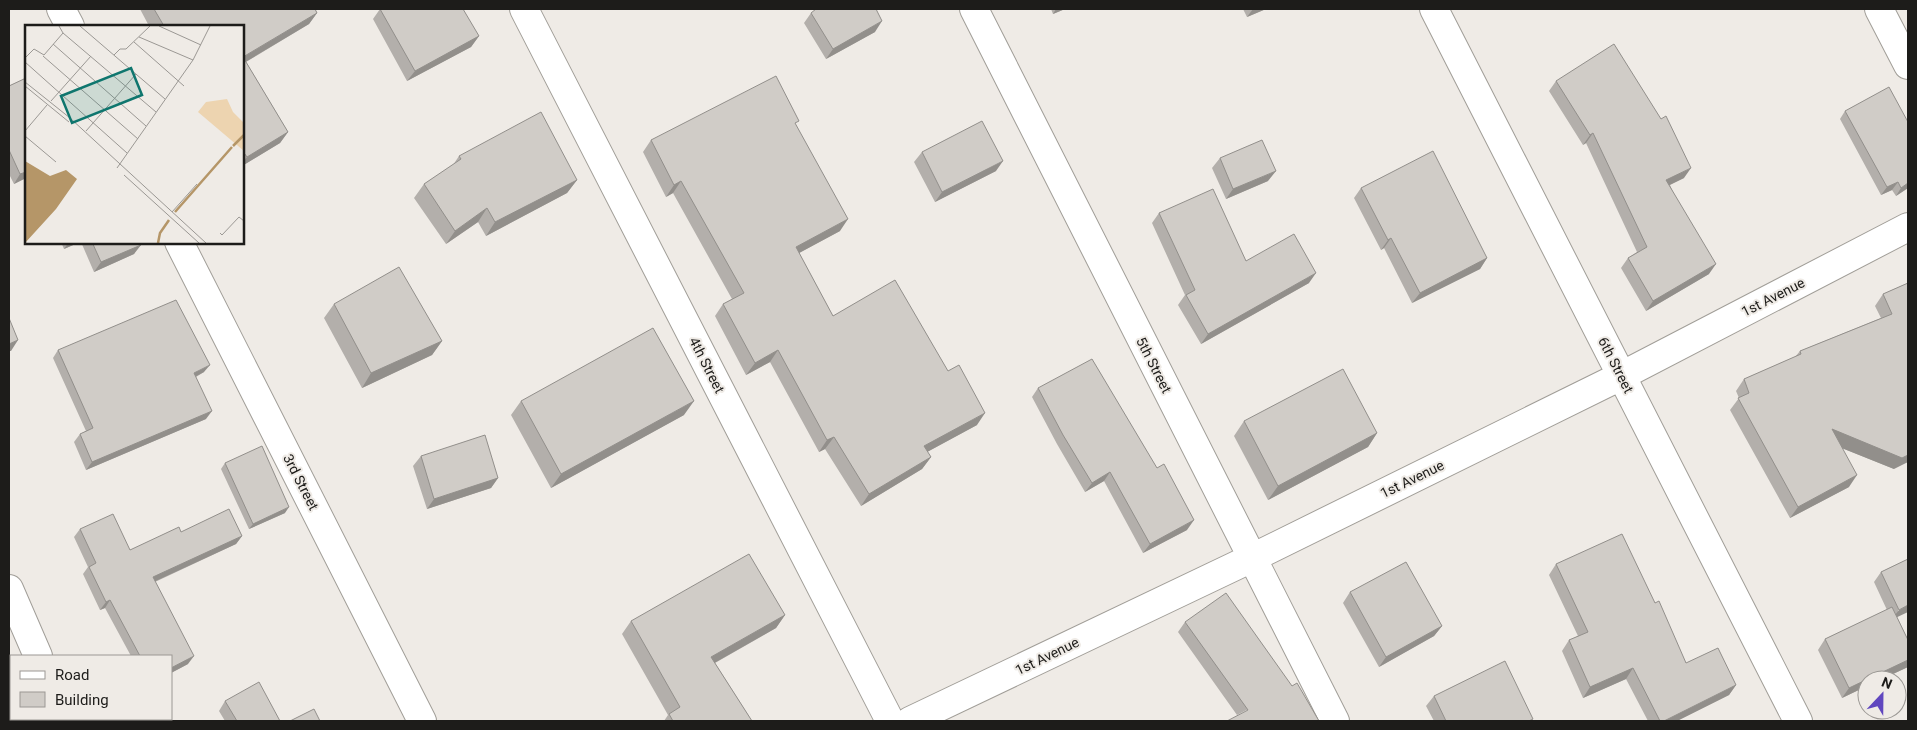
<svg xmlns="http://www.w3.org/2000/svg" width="1917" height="730" font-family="Roboto,sans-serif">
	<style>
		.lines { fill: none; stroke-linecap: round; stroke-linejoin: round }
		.street-casing { stroke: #a19e98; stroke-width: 30 }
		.highway-casing { stroke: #a19e98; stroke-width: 30 }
		.street { stroke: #fff; stroke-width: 28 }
		.highway { stroke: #fff; stroke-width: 28 }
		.wall { fill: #b3afab }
		.shaded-wall { fill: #928f8b }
		.building { fill: #d0ccc7; stroke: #928f8b }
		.labels { text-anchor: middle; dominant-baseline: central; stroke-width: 4; stroke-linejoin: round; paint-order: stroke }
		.street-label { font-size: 14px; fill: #1d1c1a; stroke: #efebe6 }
		.inset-river { fill: none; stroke: #b59668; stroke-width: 2.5 }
		.inset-road { fill: none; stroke: #9b9894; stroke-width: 1 }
		.view { fill: #0f766e; fill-opacity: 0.15; stroke: #0f766e; stroke-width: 2.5 }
		.inset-edge { fill: none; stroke: #1d1c1a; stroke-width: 2.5 }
	</style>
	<rect width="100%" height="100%" fill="#efebe6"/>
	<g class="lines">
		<defs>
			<path id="street" d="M61 9 70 26
				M524 9 890 721
				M974 9 1335 721
				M1434 9 1798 721
				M1879 9 1908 65
				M179 242 422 721
				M910 721 1252 558 1621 376 1908 227"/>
			<path id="highway" d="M9 589 38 656
				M66 719 67 721"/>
		</defs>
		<use href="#street" class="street-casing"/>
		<use href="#highway" class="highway-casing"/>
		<use href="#street" class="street"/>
		<use href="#highway" class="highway"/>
	</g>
	<path class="wall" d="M140 9H315L317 13 309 24 246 62 288 132 280 143 242 166V26H149Z
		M380 9 479 36 471 47 407 81 373 19Z
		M1051 9H1065L1053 14Z
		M1243 9H1266L1247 17Z
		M811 13 875 32 826 59 804 23Z
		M26 78V178L14 184 9 174V86Z
		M1556 81 1684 178 1670 185 1709 274 1646 311 1621 268 1628 258 1637 252 1586 143 1583 145 1549 91Z
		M1845 111 1908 122V188L1896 196 1892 190 1881 195 1840 119Z
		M796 125 840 231 799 253 833 316 977 425 927 452 931 457 922 469 861 506 825 449 819 452 770 362 746 375 715 316 723 304 732 299 673 193 666 197 643 152 651 140Z
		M922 152 996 171 935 202 914 162Z
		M459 156 577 180 567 193 486 236 478 222 446 244 414 198 424 184 453 165Z
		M1220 158 1268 181 1226 199 1212 168Z
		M1361 188 1487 258 1480 269 1412 303 1384 248 1381 250 1354 198Z
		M1159 213 1246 261 1309 283 1201 344 1178 305 1185 295 1152 223Z
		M61 242H80L64 249Z
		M81 242H140L134 254 94 272Z
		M1908 283 1894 469 1842 448 1849 487 1790 518 1730 410 1739 398 1736 391 1744 379 1795 357 1800 351 1881 318 1875 306 1883 294Z
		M334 304 442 341 432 355 362 388 324 318Z
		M58 350 204 372 196 377 206 419 86 470 74 442 80 434 86 431 53 358Z
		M1038 388 1187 530 1143 553 1104 481 1085 492 1057 444 1032 397Z
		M521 401 684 415 551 488 511 415Z
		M1244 421 1377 433 1368 447 1268 500 1234 436Z
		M421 456 498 478 491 488 427 509 413 466Z
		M225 463 285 513 249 529 221 469Z
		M80 529 130 550 181 532 242 536 236 544 155 582 188 664 171 673V656H131L105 608 100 610 83 574 88 567 74 537Z
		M1908 559 1897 617 1908 640V667L1880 680H1867V686L1842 698 1818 650 1825 639 1887 610 1874 582 1881 572Z
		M1556 564 1655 603 1686 663 1736 685 1729 695 1677 721H1648L1626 679 1583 698 1562 651 1569 640 1578 636 1549 575Z
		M1350 592 1442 626 1434 636 1379 667 1343 603Z
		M785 615 776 628 715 663 752 721H664L668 715 622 634 631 621Z
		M1185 622 1292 686 1237 715 1178 632Z
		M1434 696 1532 721H1434L1426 706Z
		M225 701 280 721H225L219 711Z"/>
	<path class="shaded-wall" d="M1056 9H1065L1053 14Z
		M1253 9H1266L1247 17Z
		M317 13 309 24 242 64V58Z
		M882 21 875 32 826 59 833 49Z
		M479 36 471 47 407 81 415 71Z
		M288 132 280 143 242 166V163L247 157Z
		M1593 133 1586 143 1583 145 1590 135Z
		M1003 161 996 171 935 202 942 192Z
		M1691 168 1684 178 1659 190 1666 180Z
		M1276 171 1268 181 1226 199 1233 189Z
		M26 172V178L14 184 20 174Z
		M577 180 567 193 486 236 495 222Z
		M681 181 673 193 666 197 674 185Z
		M1898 182 1892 190 1881 195 1887 187Z
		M1908 183V188L1896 196 1901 188Z
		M487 208 478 222 446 244 455 231Z
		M848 219 840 231 788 259 796 247Z
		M1391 238 1384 248 1381 250 1388 240Z
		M69 242H80L64 249Z
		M141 245 134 254 94 272 101 262Z
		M1487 258 1480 269 1412 303 1420 293Z
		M1716 264 1709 274 1646 311 1653 301Z
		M1316 273 1309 283 1201 344 1208 334Z
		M18 340 11 351H9V344Z
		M442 341 432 355 362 388 371 373Z
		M778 350 770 362 746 375 755 363Z
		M210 365 204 372 189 380 194 373Z
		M694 401 684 415 551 488 561 474Z
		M212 411 206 419 86 470 92 462Z
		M985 413 977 425 916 458 924 446Z
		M1832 429 1908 455V462L1894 469 1824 441Z
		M1377 433 1368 447 1268 500 1278 486Z
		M834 437 825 449 819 452 827 440Z
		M931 457 922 469 861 506 869 494Z
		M1110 472 1104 481 1085 492 1092 483Z
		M1857 475 1849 487 1790 518 1798 507Z
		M498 478 491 488 427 509 434 499Z
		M289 507 285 513 249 529 253 524Z
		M1194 520 1187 530 1143 553 1150 544Z
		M242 536 236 544 147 585 153 577Z
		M110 600 105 608 100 610 106 602Z
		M1908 605V612L1891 620 1899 610Z
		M785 615 776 628 702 670 711 657Z
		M1442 626 1434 636 1379 667 1386 657Z
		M194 656 188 664 171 673V668Z
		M1908 660V667L1880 680H1867V686L1842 698 1849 688Z
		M1633 668 1626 679 1583 698 1590 687Z
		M1736 685 1729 695 1677 721H1664Z"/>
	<path class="building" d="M154 9H315L317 13 243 57 288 132 247 157 242 150V26H164Z
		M380 9H463L479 36 415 71Z
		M816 9H876L882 21 833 49 811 13Z
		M1614 44 1661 119 1666 116 1691 168 1666 180 1716 264 1653 301 1628 258 1647 247 1593 133 1590 135 1556 81Z
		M776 76 799 121 795 123 848 219 796 247 833 316 895 280 948 371 959 365 985 413 924 446 931 457 869 494 834 437 827 440 778 350 755 363 723 304 744 293 681 181 674 185 651 140Z
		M26 78V172L20 174 9 150V86Z
		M1889 87 1908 122V183L1901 188 1898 182 1887 187 1845 111Z
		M541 112 577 180 495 222 487 208 455 231 424 184 461 159 459 156Z
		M982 121 1003 161 942 192 922 152Z
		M1262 140 1276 171 1233 189 1220 158Z
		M1433 151 1487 258 1420 293 1391 238 1388 240 1361 188Z
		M1213 189 1246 261 1294 234 1316 273 1208 334 1186 295 1195 290 1159 213Z
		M92 242H140L141 245 101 262Z
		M399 267 442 341 371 373 334 304Z
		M1908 283V455L1902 458 1832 429 1857 475 1798 507 1738 398 1749 393 1744 379 1801 354 1800 351 1892 314 1883 294Z
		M176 300 210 365 194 373 212 411 92 462 80 434 93 428 58 350Z
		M9 318 18 340 9 344Z
		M653 328 694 401 561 474 521 401Z
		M1092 359 1157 468 1164 464 1194 520 1150 544 1110 472 1092 483 1063 435 1038 388Z
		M1343 369 1377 433 1278 486 1244 421Z
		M485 435 498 478 434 499 421 456Z
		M262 446 289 507 253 524 225 463Z
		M229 509 242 536 153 577 194 656 171 668V656H140L110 600 106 602 89 567 96 563 80 529 113 514 130 550 179 527 181 532Z
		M1622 534 1655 603 1659 601 1686 663 1718 648 1736 685 1664 721H1660L1633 668 1590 687 1569 640 1588 632 1556 564Z
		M749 554 785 615 711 657 752 721H673L669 714 680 707 631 621Z
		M1908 559V605L1899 610 1881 572Z
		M1406 562 1442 626 1386 657 1350 592Z
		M1226 593 1292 686 1297 683 1319 721H1227L1248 710 1185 622Z
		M1892 607 1908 640V660L1849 688 1825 639Z
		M1505 661 1533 719 1529 721H1446L1434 696Z
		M259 682 280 721H237L225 701Z
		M314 709 320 721H290Z"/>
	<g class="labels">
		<g class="street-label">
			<text transform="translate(1773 297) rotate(-27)">1st Avenue</text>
			<text transform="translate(707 365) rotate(63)">4th Street</text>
			<text transform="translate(1154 365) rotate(63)">5th Street</text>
			<text transform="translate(1616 365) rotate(63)">6th Street</text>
			<text transform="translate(1412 479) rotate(-26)">1st Avenue</text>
			<text transform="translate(301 482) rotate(63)">3rd Street</text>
			<text transform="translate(1047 656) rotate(-26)">1st Avenue</text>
		</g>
	</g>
	<g transform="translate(25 25)">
		<rect width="219" height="219" fill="#efebe6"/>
		<path d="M202 74 208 87 219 98V126L173 87 181 77Z" fill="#edd4b0"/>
		<path d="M0 136 25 151 41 145 52 154 31 184 0 218Z" fill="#b59668"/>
		<path class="inset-river" d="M208 121 219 110M150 187 207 122M133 218 135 208 144 195"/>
		<path class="inset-road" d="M55 1 140 74M134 1 176 20M38 8 131 87M114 12 168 35M109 17 159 61M28 19 121 101M89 30 95 24H101L125 1M18 31 113 114M0 33 9 24 19 30 38 8 34 1M0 37 102 128M0 57 45 93 181 218M0 61 44 97M26 76 66 31M0 106 22 80M61 106 111 49M0 111 31 137M92 143 168 35 185 1M99 150 174 218M147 187 172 159M195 208 197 210 214 192 219 196"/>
		<path class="view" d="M106 43 117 70 47 98 36 71Z"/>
		<rect width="219" height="219" class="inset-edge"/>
	</g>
	<rect width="1917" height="730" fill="none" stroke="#1d1c1a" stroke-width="20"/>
	<rect x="10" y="655" width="162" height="65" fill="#efebe6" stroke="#9b9894"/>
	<rect x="20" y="671" width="25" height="8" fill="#ffffff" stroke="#9b9894"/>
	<text x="55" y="680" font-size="15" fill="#1d1c1a">Road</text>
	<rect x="20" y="692" width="25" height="15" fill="#d0ccc7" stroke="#9b9894"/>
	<text x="55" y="705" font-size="15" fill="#1d1c1a">Building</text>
	<g transform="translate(1882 695) rotate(22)"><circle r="24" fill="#efebe6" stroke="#9b9894"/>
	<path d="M0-4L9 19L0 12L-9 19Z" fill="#6047bf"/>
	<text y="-8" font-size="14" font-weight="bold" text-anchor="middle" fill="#1d1c1a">N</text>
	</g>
</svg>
